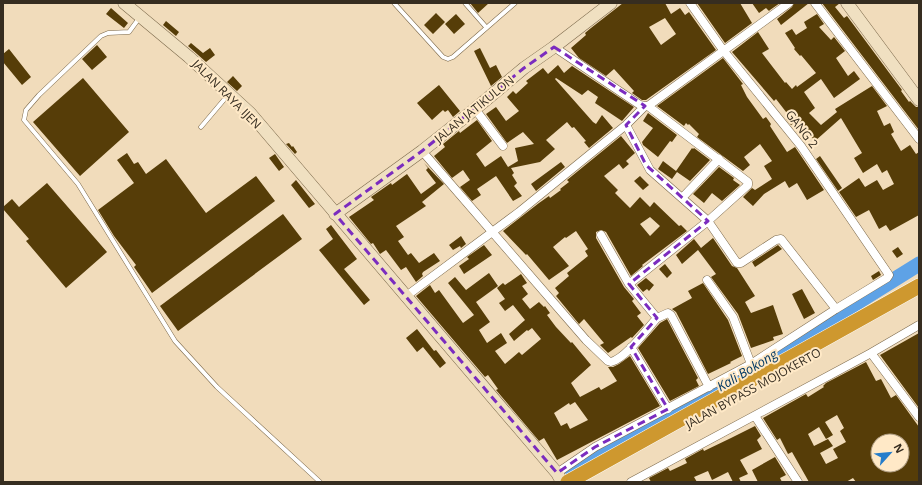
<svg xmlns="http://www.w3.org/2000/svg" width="922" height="485" font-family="'Open Sans',sans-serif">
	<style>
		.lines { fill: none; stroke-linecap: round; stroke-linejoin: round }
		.river { stroke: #5ea2e6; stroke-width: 15 }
		.building { fill: #563d08; fill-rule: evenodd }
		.lane-casing { stroke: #7c694b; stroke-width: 5 }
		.street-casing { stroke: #7c694b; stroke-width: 9 }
		.secondary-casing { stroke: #7c694b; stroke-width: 13 }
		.highway-casing { stroke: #fff; stroke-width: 16 }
		.lane { stroke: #fff; stroke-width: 4 }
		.street { stroke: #fff; stroke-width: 8 }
		.secondary { stroke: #f0e0c1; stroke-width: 12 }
		.highway { stroke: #ce982f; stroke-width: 15 }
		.marked { fill: none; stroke: #7b2cbf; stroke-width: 3; stroke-dasharray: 8 5; stroke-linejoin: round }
		.labels { text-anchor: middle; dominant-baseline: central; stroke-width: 4; stroke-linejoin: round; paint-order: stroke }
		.street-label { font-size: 12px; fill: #362d20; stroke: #ffe9c7 }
		.water-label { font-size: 13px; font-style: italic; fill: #033863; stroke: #ffe9c7 }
	</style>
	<rect width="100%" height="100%" fill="#f1dcbb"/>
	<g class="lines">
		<path class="river" d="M572 470 647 425 749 370 919 264"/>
	</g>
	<path class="building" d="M470 3H489L478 13Z
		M623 3H665L671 14 680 8 685 15 689 12 716 50 646 100H642L632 93 634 91 614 69 606 76 579 58 571 48 586 35 585 33 591 28ZM665 18 676 34 661 45 649 27Z
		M697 3H740L752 23 725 43Z
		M752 3H780L770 10 769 11 766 8 759 13Z
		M794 3H809L781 25 777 19 792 7Z
		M822 3H840L835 7 844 18 847 16 902 90 901 91 909 102 910 101 916 107H919V130Z
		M111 8 128 23 124 28 106 14Z
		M436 13 445 22 433 34 424 25Z
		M456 14 465 24 454 34 445 24Z
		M817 14 824 24 819 27 831 40 834 37 845 51 836 58 848 76 854 71 860 79 834 98 821 79 804 92 815 108 809 113 821 125 837 112 835 109 872 86 887 106 877 111 884 126 890 123 894 132 891 134 901 151 910 145 916 154 919 152V215L890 231 886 225 879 229 869 210 856 217 839 192 859 178 865 187 877 180 883 190 894 184 887 170 882 173 877 164 863 173 854 158 862 153 841 118 815 141 797 121 791 125 786 119 790 117 776 99 774 101 732 52 758 32 769 49 762 53 785 83 786 82 792 89 796 85 797 87 816 73 801 55 800 56 794 49 795 48 785 33 792 29 796 35 807 28 804 22Z
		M166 21 179 32 176 36 163 25Z
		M191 43 203 53 210 48 215 55 206 62 188 46Z
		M97 45 107 57 92 70 82 59Z
		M480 48 490 68 496 65 502 77 491 86 474 51Z
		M9 49 31 77 22 85 3 62V54Z
		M723 58 743 84 741 85 747 97 763 119 766 117 771 124 770 126 787 152 795 147 824 190 807 200 797 183 789 188 785 181 764 194 753 206 743 197 752 188 755 190 772 179 764 166 772 161 760 144 744 157 750 165 743 171 697 137 699 134 689 124 688 125 686 123 684 126 657 106Z
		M558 65 564 73 572 66 634 107 622 121 595 103 598 97 588 90 582 95 556 78 555 79 593 122 596 124 602 115 613 128 589 148 584 142 586 141 574 127 572 128 567 122 546 140 555 149 540 162 511 168 514 173 512 175 517 183 514 186 522 196 513 201 496 176 477 189 481 195 472 201 460 187 470 180 463 170 452 178 434 156 445 147 443 144 459 131 460 133 477 120 492 141 476 154 485 167 501 156 508 167 518 161 515 148 534 144 523 132 507 143 486 114 496 107 506 121 519 111 507 97 513 91 516 94 528 83 526 81 543 68 548 74Z
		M233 76 242 86 237 91 227 82Z
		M83 78 129 132 80 176 33 122Z
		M439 85 460 111 453 117 448 110 445 112 443 110 432 120 417 103Z
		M648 113 677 135 672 142 670 141 658 157 643 145 642 142 653 128 643 121Z
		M621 136 635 153 626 161 629 164 623 169 619 164 604 176 618 190 615 193 630 208 640 197 650 207 654 202 679 226 681 225 687 231 642 265 643 266 631 276 606 232 601 230 596 232V238L624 287 634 299 632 301 641 313 637 316 644 325 632 338 631 337 608 353 600 345 604 343 584 319 579 324 556 296 559 293 555 288 569 276 567 273 588 256 585 251 588 249 576 231 566 238 565 237 553 247 569 266 549 280 527 254 526 255 503 231 539 203 549 196 550 198 561 190 560 189 569 182 567 180ZM650 217 660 226 650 236 640 224Z
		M289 143 292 147 293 146 297 152 295 154 286 144Z
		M692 148 693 149 694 148 710 160 690 181 677 172 672 179 658 169 663 161 676 171Z
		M127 153 134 164 138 162 146 174 166 159 206 213 256 176 275 201 152 293 134 267 136 265 114 236 98 210 134 183 117 160Z
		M275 154 284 167 279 171 269 158Z
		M820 156 842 188 838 191 816 159Z
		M561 162 565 167 536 191 531 184Z
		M424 163 444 184 422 202 426 206 396 226 404 237 398 241 408 255 411 253 419 263 434 253 440 261 423 272 422 274 423 276 416 282 406 267 401 270 386 250 380 254 373 243 371 244 349 217 374 200 371 197 391 183 392 185 407 174 421 194 436 183 426 170 428 168Z
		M719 167 734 178 733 180 740 185 722 201 712 193 704 203 693 194Z
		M640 176 649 185 643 190 634 181Z
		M296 180 315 204 309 208 291 185Z
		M47 183 107 252 66 288 26 241 29 239 3 209V207L12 199 19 207Z
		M283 214 302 239 178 331 160 306Z
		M331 225 357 259 344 269 370 300 364 305 319 250 333 239 326 229Z
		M461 236 466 244 461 248 460 246 453 250 449 245Z
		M713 238 732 266 737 268 755 296 745 302 751 313 773 305 783 334 773 337 774 340 751 348 738 314 711 277 716 274 698 250 682 264 676 255 694 239 701 248Z
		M484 245 492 255 464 274 459 266 469 259 467 257Z
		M778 245 782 249 755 267 752 262Z
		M898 247 903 254 897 258 892 251Z
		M665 264 672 273 667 278 659 269Z
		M879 271 881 275 873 280 871 276Z
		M489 273 498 286 476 302 490 322 479 330 487 343 501 333 507 343 495 351 505 364 519 352 522 355 541 339 532 328 528 331 527 330 514 341 509 334 525 320 513 305 505 311 499 303 505 299 497 288 503 283 505 285 521 274 527 283 522 286 528 294 522 299 530 309 539 302 544 307 545 306 550 313 547 315 556 327 571 343 572 342 591 365 571 383 580 397 599 387 601 390 617 381 608 367H613L619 364 630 356 660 406 557 460 544 438 539 441 496 390 498 389 488 375 485 377 416 296 430 285 435 293 439 290 463 323 474 315 448 283 455 277 466 290ZM575 402 588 420 570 429 567 423 561 426 554 413 569 403 570 405Z
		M646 278 654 285 649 291 647 289 643 292 637 285Z
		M703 283 728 320 742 356 730 362 731 363 708 374 676 312 672 309 692 298 688 291Z
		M802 289 815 313 804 319 792 294Z
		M667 319 698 378 696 380 699 386 670 401 638 348 660 323Z
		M417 329 434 351 436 350 446 363 440 368 423 347 417 352 406 338Z
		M919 333V408L880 355Z
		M866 362 876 381 881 379 891 398 896 395 919 427V482H856L853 478 846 482H809L792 452 788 454 780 438 777 440 763 418 806 394 808 397 824 387 823 386 826 383ZM837 415 844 428 840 431 846 442 833 449 838 458 826 464 820 453 833 446 828 439 814 446 808 434 819 427 826 439 833 435 825 422ZM878 441H902V465H878Z
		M755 426 761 436 757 440 762 449 740 460 748 474 739 478 741 482H733L728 472 712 480 708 471 694 477 697 482H651L649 478 668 468 670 471 687 463 685 459 703 449 704 451 731 438Z
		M775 457 786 475 780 478 782 482H758L752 470Z"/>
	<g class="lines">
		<defs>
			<path id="lane" d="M394 3 443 57 448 59 453 57 515 3
				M465 3 486 27
				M140 17 129 32 108 33 101 36 39 95 26 110 24 120 78 184 175 341 217 387 320 482
				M201 127 228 95"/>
			<path id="street" d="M815 3 919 139
				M554 47 640 105 645 106
				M648 106 748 182V185L708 221 629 284 657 318 668 313 671 315 709 387
				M475 109 503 146
				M626 125 650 170 708 221 737 263H741L776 240 781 239 836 309
				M422 151 586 340 608 361 611 362C626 358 646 330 657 318
				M682 198 719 159
				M601 235 629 284
				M707 280 733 317 751 364
				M405 297 519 212 626 125 645 106H648L789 3
				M631 347 668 409
				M871 353 919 417
				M755 416 798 482
				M557 473 595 447 751 364 836 309 887 278 889 275 801 146 723 50 690 3
				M631 482 871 353 919 325"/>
			<path id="secondary" d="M124 3 189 57 250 113 557 473 562 482
				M847 3 919 100
				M335 214 422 151 475 109 524 68 554 47 611 3"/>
			<path id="highway" d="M568 482 919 286"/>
		</defs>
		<use href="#lane" class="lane-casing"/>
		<use href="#street" class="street-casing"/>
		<use href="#secondary" class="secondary-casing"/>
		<use href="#highway" class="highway-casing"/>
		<use href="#lane" class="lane"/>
		<use href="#street" class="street"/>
		<use href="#secondary" class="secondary"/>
		<use href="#highway" class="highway"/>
	</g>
	<path class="marked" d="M554 47 645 106 626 125 646 165 708 221 629 284 657 318 631 347 668 409 595 447 557 473 335 214 422 151 524 68Z"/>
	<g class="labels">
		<g class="street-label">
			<text transform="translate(227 94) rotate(45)">JALAN RAYA IJEN</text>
			<text transform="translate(474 109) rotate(-39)">JALAN JATIKULON</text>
			<text transform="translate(802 129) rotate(52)">GANG 2</text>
			<text transform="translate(753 388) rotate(-29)">JALAN BYPASS MOJOKERTO</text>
		</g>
		<g class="water-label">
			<text transform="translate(747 370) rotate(-31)">Kali Bokong</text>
		</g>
	</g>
	<rect width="922" height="485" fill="none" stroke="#362d20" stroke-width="8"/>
	<g transform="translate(890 453) rotate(63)"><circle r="19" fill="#ffe9c7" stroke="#af9e84"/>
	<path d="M0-3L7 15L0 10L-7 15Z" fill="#257dcb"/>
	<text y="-6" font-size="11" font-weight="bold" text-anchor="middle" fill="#362d20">N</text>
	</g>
</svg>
